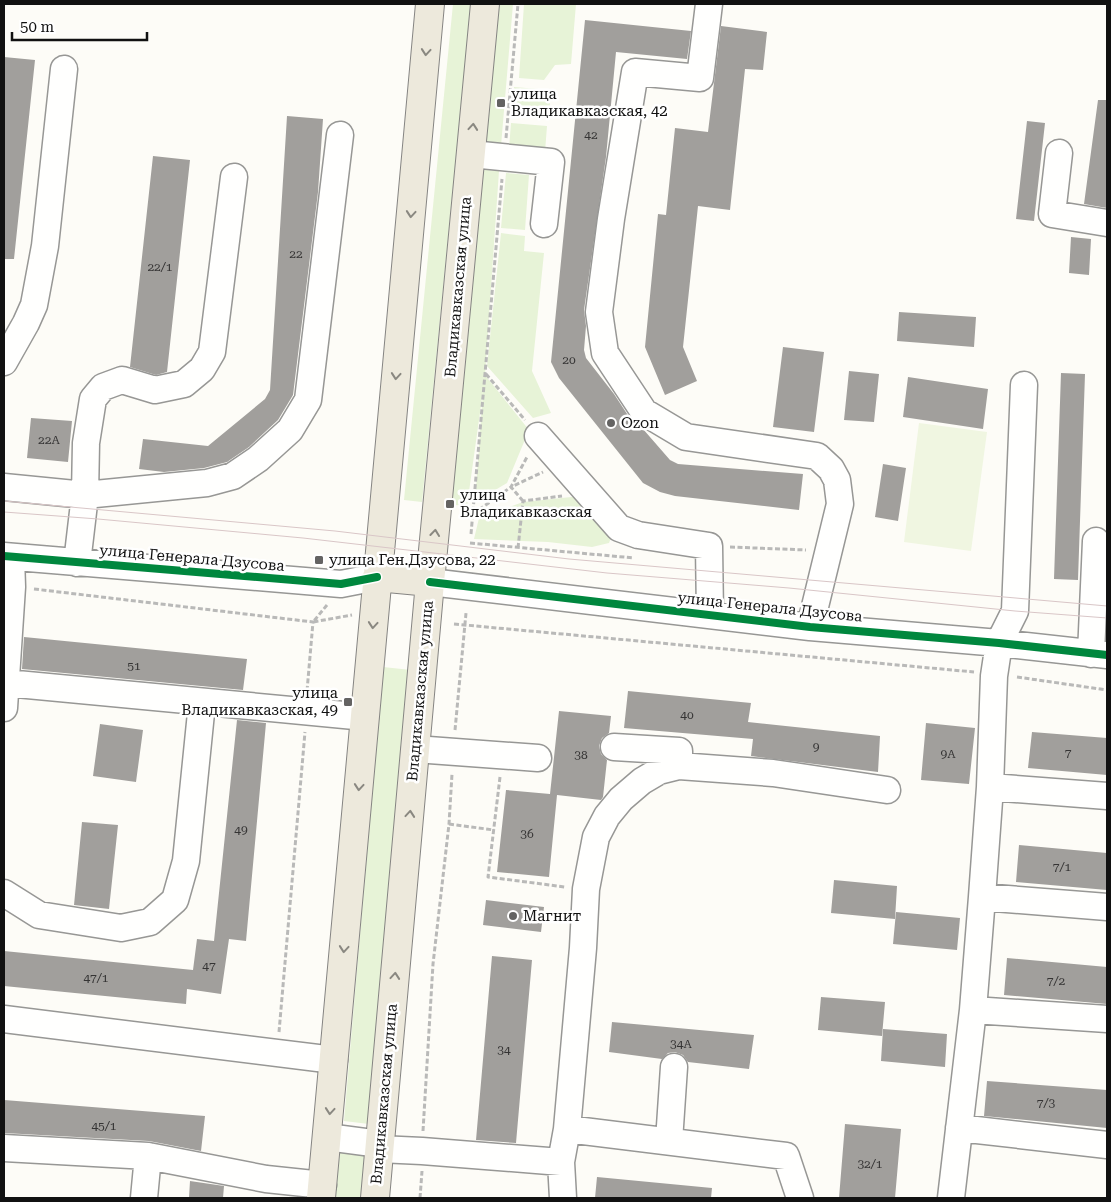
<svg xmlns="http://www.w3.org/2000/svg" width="1111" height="1202" font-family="'Roboto Serif',serif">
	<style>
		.green { fill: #e7f3d7 }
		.pitch { fill: #f0f6e1 }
		.building { fill: #a19f9c }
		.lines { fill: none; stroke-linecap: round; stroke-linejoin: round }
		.minor-casing { stroke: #979795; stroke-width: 29 }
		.major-casing { stroke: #858482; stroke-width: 30 }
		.path { stroke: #b9b9b8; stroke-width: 3; stroke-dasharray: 5 2.5; stroke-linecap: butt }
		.minor { stroke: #fffffe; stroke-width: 26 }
		.major { stroke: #ede9dc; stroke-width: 28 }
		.tram { stroke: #d9c6c7; stroke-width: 1 }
		.cycleway-casing { stroke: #fff; stroke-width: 11 }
		.cycleway { stroke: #00873e; stroke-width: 8 }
		.oneway { stroke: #8a8881 }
		.poi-dot { fill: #646362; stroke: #fff; stroke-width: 2 }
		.labels { text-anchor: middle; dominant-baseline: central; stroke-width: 5; stroke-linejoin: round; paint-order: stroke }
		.number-label { font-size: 12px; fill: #353434 }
		.poi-label { font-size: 15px; fill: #111; stroke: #fff; text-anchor: start }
		.street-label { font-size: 15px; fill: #111; stroke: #fff }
	</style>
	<rect width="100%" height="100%" fill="#fdfcf7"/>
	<path class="green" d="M453 4H471L422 502 404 500Z
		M494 4H513L501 146 482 144Z
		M524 4H576L571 64 555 65 544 80 519 78Z
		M514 87 551 90 549 116 512 113Z
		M511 123 547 126 545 152 509 149Z
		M476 169 499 171 485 375 529 430 507 483 475 502 483 391 467 506 444 504Z
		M506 173 529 175 525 230 501 228Z
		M501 233 525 236 524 251 544 253 532 371 551 413 533 418 487 366Z
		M581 496 614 529 609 543 592 547 548 542 474 539 479 518 523 502Z
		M383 667 411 670 369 1124 344 1121Z
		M340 1152 368 1156 364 1198H335Z"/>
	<path class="pitch" d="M919 423 987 432 971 551 904 542Z"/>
	<path class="building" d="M585 20 691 31 687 59 616 52 606 157 584 310 586 326 584 350 586 358 614 394 631 420 643 429 670 460 678 464 803 474 799 510 675 496 660 492 643 483 559 378 551 362Z
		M721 26 767 32 763 70 745 69 730 210 698 206 683 347 697 381 665 395 645 347 658 214 666 215 675 128 708 132Z
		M4 57 35 60 14 259H4Z
		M1098 100H1107V208L1084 204Z
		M287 116 323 119 318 192 293 395 278 420 249 447 227 462 204 468 164 472 139 469 143 439 208 446 265 399 270 390Z
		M1027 121 1045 123 1034 221 1016 219Z
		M153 156 190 160 167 372 156 375 130 367Z
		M1071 237 1091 239 1089 275 1069 273Z
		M899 312 976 317 974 347 897 341Z
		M783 347 824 352 814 432 773 427Z
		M849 371 879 374 874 422 844 420Z
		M1061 373 1085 374 1078 580 1054 579Z
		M908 377 988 389 983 429 903 417Z
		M31 418 72 421 68 462 27 458Z
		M883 464 906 468 898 521 875 517Z
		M24 637 247 659 243 690 22 669Z
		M628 691 751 703 748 722 880 736 878 772 751 756 753 739 624 728Z
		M559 711 611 716 609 733 602 738 599 746 601 754 607 760 603 797 601 800 557 795 549 877 497 872 506 790 550 794Z
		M237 720 266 723 246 941 229 939 221 994 187 989 186 1004 4 986V951L193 970 197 939 214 941Z
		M926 723 975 728 969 784 921 780Z
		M100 724 143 730 136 782 93 776Z
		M1032 732 1107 738V775L1028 768Z
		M82 822 118 825 109 909 74 905Z
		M1019 845 1107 853V890L1016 882Z
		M834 880 897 886 895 919 831 913Z
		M486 900 544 907 541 932 483 925Z
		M896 912 960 918 957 950 893 944Z
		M492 956 532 960 516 1143 476 1140Z
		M1007 958 1107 967V1004L1004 995Z
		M821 997 885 1002 882 1036 818 1030Z
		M612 1022 754 1035 749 1069 688 1062 683 1055 675 1052 668 1053 662 1059 609 1052Z
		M883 1029 947 1034 945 1067 881 1061Z
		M987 1081 1107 1090V1128L984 1116Z
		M4 1100 205 1116 201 1151 149 1141 4 1133Z
		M845 1124 901 1129 895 1198H839Z
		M597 1177 712 1188 711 1198H595Z
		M190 1181 224 1186 223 1198H189Z"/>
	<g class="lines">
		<defs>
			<path id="minor" d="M709 4 700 78 635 72 611 219 599 312 605 353 644 412 686 437 817 456 831 469 837 480 840 504 810 627
				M1059 153 1052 214 1107 223
				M471 154 551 162 544 224
				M4 362 26 323 34 305 45 246 64 69
				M538 436 619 528 638 535 709 546 710 615
				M4 487 85 495 207 483 233 476 258 459 290 430 308 400 340 135
				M4 556 341 584 377 577
				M77 563 85 495 86 443 93 399 103 387 122 380 155 390 184 384 202 369 212 352 234 177
				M430 582 810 627 999 643 1107 655
				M1091 654 1096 541
				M6 683 365 717
				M4 708 12 587 11 557
				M614 747 679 751V766
				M415 749 538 758
				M990 787 1107 796
				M4 893 39 915 121 928 150 922 175 900 186 861 202 703
				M982 897 1107 907
				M973 1010 1107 1019
				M4 1019 334 1060
				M959 1128 1107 1145
				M567 1129 786 1156 800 1198
				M327 1137 380 1144
				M669 1141 674 1067
				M4 1148 148 1156 266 1179 323 1185
				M379 1149 422 1151 561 1162 567 1129 583 948 586 889 596 837 607 816 621 799 642 781 659 771 679 766 773 773 887 790
				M561 1162 563 1198
				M144 1198 148 1156
				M951 1198 973 1010 982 897 990 787 994 676 999 643 1015 611 1024 385"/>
			<path id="major" d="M377 577 430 582
				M321 1198 430 4
				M375 1198 430 582 485 4"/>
		</defs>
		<use href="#minor" class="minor-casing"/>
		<use href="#major" class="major-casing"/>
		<path class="path" d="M506 138 518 4
			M486 374 525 420
			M523 501 511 487 543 472
			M473 514 511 487 527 457
			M471 534 502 179
			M470 543 634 558
			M730 547 806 550
			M518 548 523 501 562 496
			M34 589 313 622 307 691
			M327 605 313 622 352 615
			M454 624 974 672
			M1017 677 1107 690
			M455 730 466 613
			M500 777 488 877 565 887
			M449 824 494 830
			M279 1032 305 732
			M423 1131 433 964 449 824 452 774
			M420 1198 422 1171"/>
		<use href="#minor" class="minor"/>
		<use href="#major" class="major"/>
		<path class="tram" d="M4 501 335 531 569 559 1107 606
			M4 512 98 519 303 538 607 573 789 588 1015 611 1107 618"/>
		<defs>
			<path id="cycleway" d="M4 556 341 584 377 577
				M430 582 810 627 999 643 1107 655"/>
		</defs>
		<use href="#cycleway" class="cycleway-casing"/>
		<use href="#cycleway" class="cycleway"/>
	</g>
	<defs><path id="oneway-chevron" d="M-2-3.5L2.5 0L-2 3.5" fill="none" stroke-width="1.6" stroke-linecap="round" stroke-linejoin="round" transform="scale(1.25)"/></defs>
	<g class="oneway">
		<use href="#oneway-chevron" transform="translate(426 52) rotate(95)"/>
		<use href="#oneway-chevron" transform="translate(473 127) rotate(-85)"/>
		<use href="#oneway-chevron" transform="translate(411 214) rotate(95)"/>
		<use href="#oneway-chevron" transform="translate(396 376) rotate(95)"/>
		<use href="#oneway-chevron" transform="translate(435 533) rotate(-84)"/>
		<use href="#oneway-chevron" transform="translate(373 625) rotate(95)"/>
		<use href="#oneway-chevron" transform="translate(359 787) rotate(95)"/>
		<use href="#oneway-chevron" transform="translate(410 814) rotate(-85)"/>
		<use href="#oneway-chevron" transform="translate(344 949) rotate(95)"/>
		<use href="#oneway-chevron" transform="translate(395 976) rotate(-85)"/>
		<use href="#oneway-chevron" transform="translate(330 1111) rotate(95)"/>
	</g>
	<g class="poi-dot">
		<rect x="496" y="98" width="10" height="10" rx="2.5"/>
		<circle cx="611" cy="423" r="5"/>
		<rect x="445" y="499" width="10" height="10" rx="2.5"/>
		<rect x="314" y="555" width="10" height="10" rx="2.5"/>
		<rect x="343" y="697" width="10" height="10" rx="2.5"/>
		<circle cx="513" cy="916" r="5"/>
	</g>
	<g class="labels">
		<g class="number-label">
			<text x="591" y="135">42</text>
			<text x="296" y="254">22</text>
			<text x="160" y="267">22/1</text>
			<text x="569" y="360">20</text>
			<text x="49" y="440">22А</text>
			<text x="134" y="666">51</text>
			<text x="687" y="715">40</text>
			<text x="816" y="747">9</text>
			<text x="1068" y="753">7</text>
			<text x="948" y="754">9А</text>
			<text x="581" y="755">38</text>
			<text x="241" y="830">49</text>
			<text x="527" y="834">36</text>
			<text x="1062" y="867">7/1</text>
			<text x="209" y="966">47</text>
			<text x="96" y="978">47/1</text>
			<text x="1056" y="981">7/2</text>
			<text x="681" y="1044">34А</text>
			<text x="504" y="1050">34</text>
			<text x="1046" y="1103">7/3</text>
			<text x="104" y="1126">45/1</text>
			<text x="870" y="1164">32/1</text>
		</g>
		<g class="poi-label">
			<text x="511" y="94">улица<tspan x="511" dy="17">Владикавказская, 42</tspan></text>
			<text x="621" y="423">Ozon</text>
			<text x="460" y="495">улица<tspan x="460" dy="17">Владикавказская</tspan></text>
			<text x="329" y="560">улица Ген.Дзусова, 22</text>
			<text x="338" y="693" text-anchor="end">улица<tspan x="338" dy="17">Владикавказская, 49</tspan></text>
			<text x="523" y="916">Магнит</text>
		</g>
		<g class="street-label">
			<text transform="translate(458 287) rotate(-85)">Владикавказская улица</text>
			<text transform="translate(192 558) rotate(5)">улица Генерала Дзусова</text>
			<text transform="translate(770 607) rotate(6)">улица Генерала Дзусова</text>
			<text transform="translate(420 691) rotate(-85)">Владикавказская улица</text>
			<text transform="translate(384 1094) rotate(-85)">Владикавказская улица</text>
		</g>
	</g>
	<rect width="1111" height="1202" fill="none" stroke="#111111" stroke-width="10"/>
	<path d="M12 32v8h135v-8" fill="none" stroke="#111111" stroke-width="2.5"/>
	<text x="20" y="32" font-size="15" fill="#111111" stroke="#ffffff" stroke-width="4" paint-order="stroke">50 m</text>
</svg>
